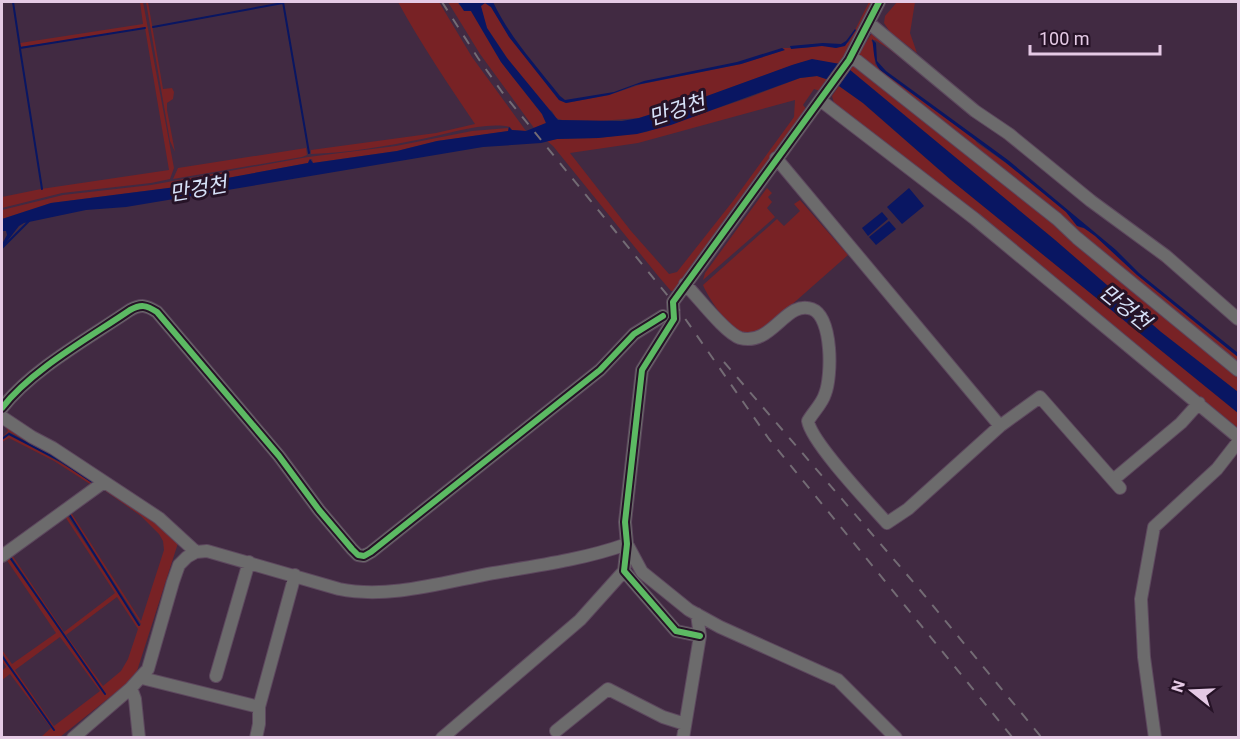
<svg xmlns="http://www.w3.org/2000/svg" width="1240" height="739" font-family="Roboto,'Noto Sans KR',sans-serif">
	<style>
		.green { fill: #782225; fill-rule: evenodd }
		.water { fill: #091662 }
		.lines { fill: none; stroke-linecap: round; stroke-linejoin: round }
		.stream { stroke: #091662; stroke-width: 2 }
		.minor-casing { stroke: #5d485e; stroke-width: 14 }
		.minor { stroke: #6c6b6c; stroke-width: 12 }
		.rail { stroke: #736b74; stroke-width: 2; stroke-dasharray: 10 10; stroke-linecap: butt }
		.cycleway-casing { stroke: #261327; stroke-width: 10 }
		.cycleway { stroke: #5cba63; stroke-width: 6 }
		.labels { text-anchor: middle; dominant-baseline: central; stroke-width: 6; stroke-linejoin: round; paint-order: stroke }
		.water-label { font-size: 21px; font-style: italic; fill: #d7e2f9; stroke: #261327 }
	</style>
	<rect width="100%" height="100%" fill="#412a42"/>
	<path class="green" d="M140 2H143L174 168 170 179 151 183 62 193 2 208V197L41 189 169 170 145 28 21 47 20 43 143 24Z
		M146 2H148L163 89 172 88 174 92 173 99 167 103V110L175 152 170 141Z
		M398 2H439L472 57 526 131 512 130 510 127C486 121 447 134 422 139 387 146 347 153 311 154V150L436 133 475 124C448 84 421 44 398 2Z
		M448 2H458L459 5 471 11 501 62 542 114 546 123 534 128 480 54Z
		M869 2H875L863 27 840 64 811 61 802 62 696 100 639 118 600 121 562 120 556 118 552 111 546 108 507 58 487 28 480 6 485 3 491 7 510 37 559 100 566 103 609 95 642 84 741 64 784 50 783 48H805L825 45 836 48 849 42Z
		M897 2H915L910 33 917 53 890 32 884 23 885 16Z
		M872 33 1098 208 1238 322V325L1178 274 889 49 875 40H871L874 44 875 64 887 75 973 137 977 143C1007 164 1059 198 1079 227 1096 229 1126 266 1140 277 1173 304 1205 331 1238 357V368L856 58Z
		M854 64 1238 372V392L1161 332 1055 240 850 70Z
		M817 76 829 80 820 91 814 89 803 105 808 111 675 291H671L659 277 553 146 547 141 557 139 598 138 646 132 748 98 800 78ZM795 100 794 117 733 201 677 272 669 274 631 231 570 153 638 143Z
		M839 86 863 103 951 180 1208 387 1238 413V428L900 158 834 103 832 96Z
		M508 128 509 131 437 141 397 151 313 163 312 159 309 160 308 163 184 186 51 203 2 219V210L63 195 151 185 308 157 396 146 472 131Z
		M306 148 307 155 302 157 173 179 178 168Z
		M767 188 772 193 768 197 772 202 767 208 775 217 703 280 705 273Z
		M800 200 848 255 763 330C755 334 748 335 739 332 729 328 707 296 703 285L777 219 784 226 800 211 794 204Z
		M5 426 98 481 62 508 61 506 90 484 54 461 9 438 2 442V440L9 434 96 483 59 459 9 432 2 437 8 431Z
		M103 487 153 519 160 528 179 540 137 671 125 685 60 737H41L51 728 10 674 2 680V671L6 667 2 661V656L56 730C45 715 4 664 2 650L12 664 56 633 4 556 7 555 105 695 9 553 10 552 64 632 115 593 64 515 66 514 140 626 141 624 68 512 70 511 141 621 164 550 163 541 159 534 141 516 101 488ZM117 597 138 629 128 659 121 671 103 686 66 635ZM60 637 100 691 54 726 15 670Z"/>
	<path class="water" d="M458 2H493C511 39 534 63 560 96L565 100 614 92 644 81 737 62 782 48 785 50 741 64 636 85 609 95 566 103 559 100 509 37 491 7 485 3 481 6 487 28 507 58 558 120 622 121 639 118 696 100 792 65 812 59 840 64 829 80 817 76 800 78 671 125 637 134 598 138 557 139 541 143 483 147 126 207 86 210 24 223 19 226 2 248V244L7 235 6 231H2V219L51 203 184 186 308 163 310 159 313 163 397 151 437 141 508 131 509 127 512 130 526 131 546 123 542 114 501 62 471 11H464Z
		M855 29 856 30 845 46 836 48 822 46 791 49 790 46 823 43 841 44 846 41Z
		M872 39 876 43 877 61 886 71 1008 160 1116 250 1139 273 1238 353V357L1137 275 1095 236 1084 228 1077 226 1066 212 1005 162 880 70C873 62 874 48 872 39Z
		M850 70 1055 240 1161 332 1238 392V413L951 180 863 103 839 86Z
		M909 188 924 206 902 224 887 207Z
		M882 212 888 219 868 236 862 228Z
		M889 221 896 229 876 245 869 237Z"/>
	<g class="lines">
		<path class="stream" d="M13 2 20 48 145 28
			M283 2 309 153
			M153 27 283 3
			M20 49 42 189
			M2 248 29 221
			M2 439 9 434 59 460 95 484
			M69 514 139 625
			M9 556 105 694
			M2 656 54 730"/>
		<defs>
			<path id="minor" d="M869 23 975 111 1009 134 1091 201 1166 256 1238 319
				M851 56 1057 219 1077 238 1238 370
				M820 100 975 219 1238 437
				M776 158 1000 426
				M685 284C698 297 725 333 740 338 772 347 786 299 812 309 833 317 832 377 825 394 822 404 813 412 808 421 811 442 870 504 887 523L908 509 1000 426 1040 397 1120 488
				M2 408C31 370 89 338 130 310 141 304 146 305 157 312L279 456 319 510 352 549 358 555 364 556 371 552 600 370 634 334 663 316
				M2 417 32 437 53 448 159 518 196 552
				M1113 480 1181 423 1199 403
				M627 544 642 572 689 610 720 627 838 680 896 738
				M2 556 104 482
				M700 636 676 631 624 571 627 544 625 522 642 370 674 319 673 302 849 60 879 2
				M216 676 249 562
				M142 678 259 707 295 575
				M131 688 135 699 139 738
				M556 731 608 689 663 717 685 724
				M73 738 131 688 148 669 173 582 179 565 187 557 196 552 207 551 339 589C387 599 441 583 488 574 535 566 582 560 627 544
				M256 738 259 724V707
				M442 738 580 620 624 571
				M683 738 700 636 697 614
				M1155 738 1144 657 1141 599 1154 527 1217 469 1238 442"/>
		</defs>
		<use href="#minor" class="minor-casing"/>
		<use href="#minor" class="minor"/>
		<path class="rail" d="M442 2 478 58 502 92 677 307 769 439 1013 738
			M724 362 915 584 1042 738"/>
		<defs>
			<path id="cycleway" d="M2 408C31 370 89 338 130 310 141 304 146 305 157 312L279 456 319 510 352 549 358 555 364 556 371 552 600 370 634 334 663 316
				M700 636 676 631 624 571 627 544 625 522 642 370 674 319 673 302 849 60 879 2"/>
		</defs>
		<use href="#cycleway" class="cycleway-casing"/>
		<use href="#cycleway" class="cycleway"/>
	</g>
	<g class="labels">
		<g class="water-label">
			<text transform="translate(677 110) rotate(-18)">만겅천</text>
			<text transform="translate(198 189) rotate(-10)">만겅천</text>
			<text transform="translate(1125 307) rotate(39)">만겅천</text>
		</g>
	</g>
	<rect width="1240" height="739" fill="none" stroke="#e5cae5" stroke-width="6"/>
	<g transform="translate(1192 691) rotate(288)" stroke="#261327" stroke-width="4.5" paint-order="stroke">
	<path d="M0-4.5L10 22L0 15L-10 22Z" fill="#e5cae5"/>
	<text y="-9" font-size="16" font-weight="bold" text-anchor="middle" fill="#e5cae5">N</text>
	</g>
	<path d="M1030 45v9h130v-9" fill="none" stroke="#e5cae5" stroke-width="3"/>
	<text x="1039" y="45" font-size="18" fill="#e5cae5" stroke="#261327" stroke-width="4.5" paint-order="stroke">100 m</text>
</svg>
